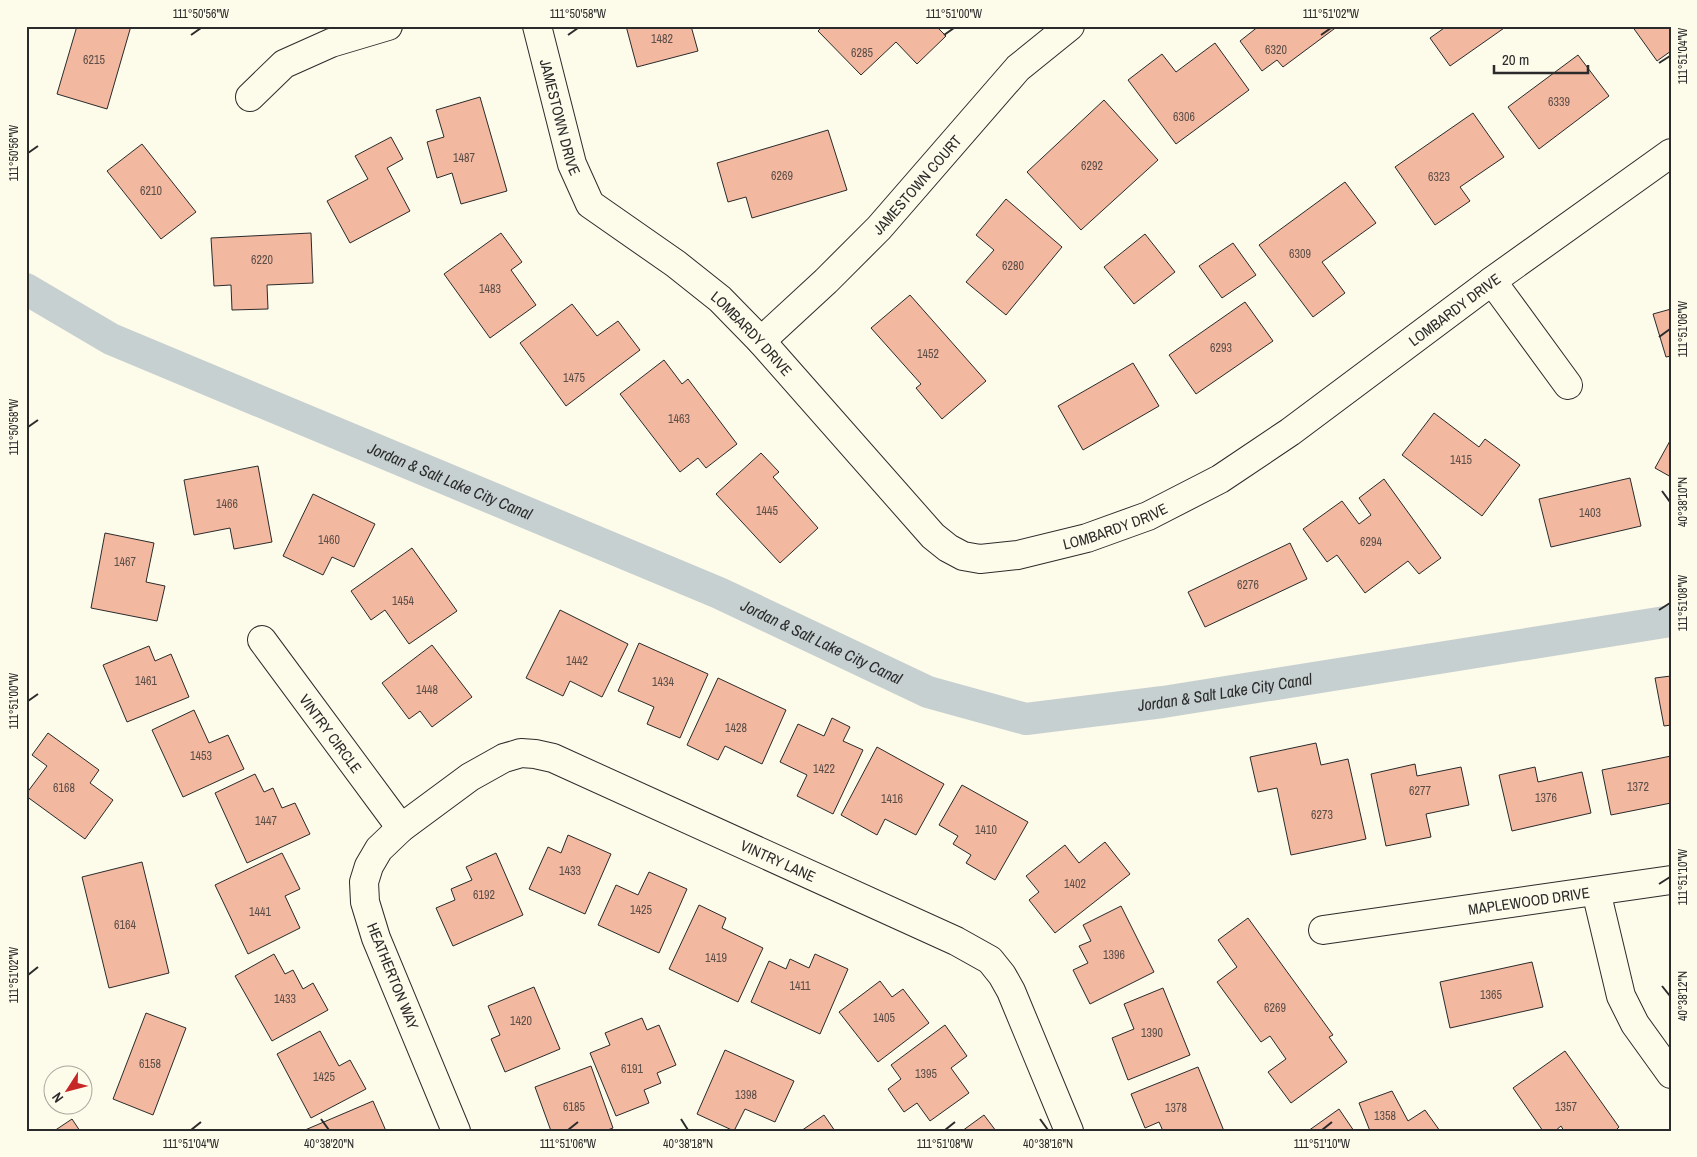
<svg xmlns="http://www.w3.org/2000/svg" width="1697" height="1157" font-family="'Archivo Narrow',sans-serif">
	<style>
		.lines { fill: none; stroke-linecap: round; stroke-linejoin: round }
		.canal { stroke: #c7d0d0; stroke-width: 32 }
		.building { fill: #f2b8a0; stroke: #2b2b2b }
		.minor-casing { stroke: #2b2b2b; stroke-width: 30 }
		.minor { stroke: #fdfbea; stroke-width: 28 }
		.ticks { fill: none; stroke: #2b2b2b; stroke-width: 2 }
		.labels { text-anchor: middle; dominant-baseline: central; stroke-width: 4; stroke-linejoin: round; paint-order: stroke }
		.number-label { font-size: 12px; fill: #5d4e48 }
		.street-label { font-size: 15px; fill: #2b2b2b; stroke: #fdfbea }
		.water-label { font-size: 16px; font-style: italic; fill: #2b2b2b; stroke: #fdfbea }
		.neatline { fill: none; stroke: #2b2b2b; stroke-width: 2 }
		.ticks-label { font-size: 12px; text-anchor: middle; fill: #2b2b2b }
	</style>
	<rect width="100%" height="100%" fill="#fdfbea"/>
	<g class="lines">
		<path class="canal" id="s1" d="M26 289 111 339 719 593 928 692 1026 719 1163 702 1671 621"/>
	</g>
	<path class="building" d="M77 26H131L107 109 57 94Z
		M626 26H691L698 51 637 67Z
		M823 26H936L946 36 917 64 896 42 861 75 818 31Z
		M1259 26H1338L1283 67 1277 60 1262 71 1240 41Z
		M1447 26H1507L1450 66 1430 38Z
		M1632 26H1671V51L1657 61Z
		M1215 43 1249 90 1176 144 1128 80 1162 54 1176 72Z
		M1578 55 1609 96 1539 149 1508 107Z
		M480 97 507 191 461 204 452 173 437 178 427 142 444 137 436 110Z
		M1104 100 1158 160 1081 230 1027 172Z
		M1473 113 1504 157 1460 187 1470 201 1435 225 1395 167Z
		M828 130 847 190 752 218 746 197 728 202 717 163Z
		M391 137 403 159 387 168 410 211 350 243 327 201 368 179 355 156Z
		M142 144 196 212 161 239 107 171Z
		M1345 182 1376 223 1322 262 1345 293 1313 317 1259 245Z
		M1006 199 1062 247 1006 315 966 282 994 250 976 235Z
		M311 233 313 283 267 285 268 309 232 310 231 285 214 286 211 238Z
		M501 233 522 262 511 270 536 305 490 338 444 274Z
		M1145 234 1175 272 1134 304 1104 267Z
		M1233 243 1256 275 1222 298 1199 266Z
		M910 295 986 381 942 419 916 388 921 384 871 328Z
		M1245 302 1273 341 1196 394 1169 355Z
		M572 304 597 336 618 321 640 350 566 406 520 343Z
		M1671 309V356L1666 357 1653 314Z
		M664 360 682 384 688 379 737 444 706 468 698 458 680 472 620 394Z
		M1133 363 1159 406 1083 450 1058 406Z
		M1434 413 1479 447 1485 439 1520 465 1482 516 1402 455Z
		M1671 439V477L1655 468Z
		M761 453 779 472 773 477 818 528 780 563 716 494Z
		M258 466 272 542 234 549 230 528 194 535 184 480Z
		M1630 478 1641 526 1551 547 1539 499Z
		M1384 479 1441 558 1419 574 1408 561 1365 593 1337 555 1327 562 1303 529 1342 501 1359 524 1371 515 1359 498Z
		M313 494 375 524 354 567 332 557 323 575 283 556Z
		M105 533 154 543 146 582 165 586 157 621 91 608Z
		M1290 543 1307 579 1205 627 1188 592Z
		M412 548 457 611 409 644 385 610 371 620 351 591Z
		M560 610 628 644 602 697 570 681 563 696 526 678Z
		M639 643 708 674 680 738 647 724 654 707 618 691Z
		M432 645 472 697 432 727 420 711 409 719 382 683Z
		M149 646 155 661 171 654 189 697 127 722 103 665Z
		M1671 676V725L1664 726 1655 678Z
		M718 678 786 710 762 764 725 746 718 760 687 745Z
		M194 710 209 743 228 735 244 769 183 797 152 730Z
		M832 718 850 727 843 741 863 750 833 814 797 796 807 775 780 762 798 724 824 736Z
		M48 733 99 770 90 783 113 800 85 839 26 796V794L47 766 32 755Z
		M1316 743 1321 765 1348 759 1366 839 1291 855 1277 788 1258 792 1250 757Z
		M877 747 944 784 916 835 885 819 877 835 841 815Z
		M1671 756V803L1611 815 1602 770Z
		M1415 764 1417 776 1461 767 1469 805 1426 814 1431 837 1386 846 1371 774Z
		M1535 767 1538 782 1582 772 1591 813 1512 831 1499 775Z
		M255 774 264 792 273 788 282 808 295 803 310 834 247 863 215 793Z
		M962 785 1028 822 995 880 966 863 971 855 953 844 958 836 939 825Z
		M568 835 611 854 585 914 529 889 548 847 561 853Z
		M1105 842 1130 874 1055 933 1029 900 1039 892 1026 876 1065 845 1079 863Z
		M282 853 300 889 285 896 300 928 248 954 215 885Z
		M496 853 523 915 453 946 436 908 455 900 451 889 472 880 466 867Z
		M142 862 169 973 109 988 82 877Z
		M649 872 687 889 659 953 598 925 616 885 638 895Z
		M699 905 726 918 722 928 763 948 738 1002 669 969Z
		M1121 906 1154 972 1090 1004 1073 970 1088 963 1079 946 1091 941 1083 925Z
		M1248 918 1333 1035 1329 1037 1347 1062 1291 1103 1268 1072 1286 1059 1270 1036 1261 1042 1217 982 1237 967 1218 940Z
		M274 954 285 974 293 970 303 989 313 983 328 1010 272 1041 235 976Z
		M815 954 848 969 820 1034 751 1002 769 961 786 969 790 959 809 968Z
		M1532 962 1543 1007 1450 1028 1440 982Z
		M880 981 892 997 903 989 929 1023 878 1062 839 1012Z
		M534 987 560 1049 505 1072 491 1039 500 1035 488 1006Z
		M1163 988 1190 1055 1128 1080 1112 1038 1134 1029 1124 1004Z
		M146 1013 186 1028 153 1115 113 1099Z
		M642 1018 647 1030 659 1025 676 1065 657 1073 661 1083 644 1090 649 1103 616 1116 590 1053 610 1045 605 1033Z
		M945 1025 967 1056 951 1068 969 1093 930 1121 917 1103 904 1112 888 1089 901 1079 891 1065Z
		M320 1031 339 1066 350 1060 366 1089 311 1118 277 1054Z
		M725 1050 794 1081 775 1122 745 1109 734 1131 697 1114Z
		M1565 1051 1619 1127 1615 1131H1564L1561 1126 1555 1131H1543L1513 1088Z
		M591 1066 613 1128 605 1131H551L535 1087Z
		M1198 1067 1224 1131H1163L1159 1122 1145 1128 1131 1094Z
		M1392 1091 1408 1121 1425 1110 1440 1131H1370L1359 1103Z
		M373 1101 386 1131H305V1130Z
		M1339 1109 1354 1131H1308Z
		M824 1115 835 1131H801Z
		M984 1115 996 1131H962Z
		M72 1119 80 1131H54Z"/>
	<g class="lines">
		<defs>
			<g id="minor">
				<path id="s2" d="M537 26 572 164 590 204 676 264 720 299 761 341 933 536 948 548 963 556 980 559 1018 555 1087 538 1148 516 1220 479 1290 432 1492 281 1671 153"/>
				<path d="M250 97 284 64 331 43 388 26"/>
				<path d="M1492 281 1568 385"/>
				<path id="s3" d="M761 341 826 281 879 228 1018 68 1070 26"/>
				<path id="s4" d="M262 640 401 828"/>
				<path d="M1596 891 1621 996 1635 1024 1671 1074"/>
				<path id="s5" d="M1323 930 1671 880"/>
				<path id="s6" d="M456 1131 376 938 365 902 364 882 369 866 379 849 401 828 470 777 504 758 521 753 535 754 553 758 956 941 990 960 1002 975 1011 991 1069 1131"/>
			</g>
		</defs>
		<use href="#minor" class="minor-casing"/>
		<use href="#minor" class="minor"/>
	</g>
	<path class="ticks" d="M191 35 201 28M568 35 578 28M944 35 954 28M1321 35 1331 28M1659 63 1670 56M28 153 38 146M1659 337 1670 329M28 427 38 420M1662 491 1670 502M1659 610 1670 603M28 701 38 694M1659 884 1670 877M28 975 38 967M1662 986 1670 996M321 1119 329 1130M681 1119 688 1130M1040 1119 1048 1130M191 1130 201 1122M568 1130 578 1122M945 1130 955 1122M1322 1130 1332 1122"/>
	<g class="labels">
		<g class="number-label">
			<text x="662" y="39">1482</text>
			<text x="1276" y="50">6320</text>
			<text x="862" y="53">6285</text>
			<text x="94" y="60">6215</text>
			<text x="1559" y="102">6339</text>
			<text x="1184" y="117">6306</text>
			<text x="464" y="158">1487</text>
			<text x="1092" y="166">6292</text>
			<text x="782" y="176">6269</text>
			<text x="1439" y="177">6323</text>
			<text x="151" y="191">6210</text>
			<text x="1300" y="254">6309</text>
			<text x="262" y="260">6220</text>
			<text x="1013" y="266">6280</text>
			<text x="490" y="289">1483</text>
			<text x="1221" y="348">6293</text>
			<text x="928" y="354">1452</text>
			<text x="574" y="378">1475</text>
			<text x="679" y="419">1463</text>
			<text x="1461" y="460">1415</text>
			<text x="227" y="504">1466</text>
			<text x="767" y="511">1445</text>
			<text x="1590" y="513">1403</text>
			<text x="329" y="540">1460</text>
			<text x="1371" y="542">6294</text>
			<text x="125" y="562">1467</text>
			<text x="1248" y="585">6276</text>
			<text x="403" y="601">1454</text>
			<text x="577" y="661">1442</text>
			<text x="146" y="681">1461</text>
			<text x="663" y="682">1434</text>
			<text x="427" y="690">1448</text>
			<text x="736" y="728">1428</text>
			<text x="201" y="756">1453</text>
			<text x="824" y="769">1422</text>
			<text x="1638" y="787">1372</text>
			<text x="64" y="788">6168</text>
			<text x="1420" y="791">6277</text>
			<text x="1546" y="798">1376</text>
			<text x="892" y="799">1416</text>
			<text x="1322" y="815">6273</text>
			<text x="266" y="821">1447</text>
			<text x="986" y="830">1410</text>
			<text x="570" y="871">1433</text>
			<text x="1075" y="884">1402</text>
			<text x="484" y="895">6192</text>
			<text x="641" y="910">1425</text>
			<text x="260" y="912">1441</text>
			<text x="125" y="925">6164</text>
			<text x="1114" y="955">1396</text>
			<text x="716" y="958">1419</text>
			<text x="800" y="986">1411</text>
			<text x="1491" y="995">1365</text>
			<text x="285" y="999">1433</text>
			<text x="1275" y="1008">6269</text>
			<text x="884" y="1018">1405</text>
			<text x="521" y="1021">1420</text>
			<text x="1152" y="1033">1390</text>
			<text x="150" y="1064">6158</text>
			<text x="632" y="1069">6191</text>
			<text x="926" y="1074">1395</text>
			<text x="324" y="1077">1425</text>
			<text x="746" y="1095">1398</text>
			<text x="574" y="1107">6185</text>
			<text x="1566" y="1107">1357</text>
			<text x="1176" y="1108">1378</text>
			<text x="1385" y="1116">1358</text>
		</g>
		<g class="street-label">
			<text stroke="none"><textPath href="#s2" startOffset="94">JAMESTOWN DRIVE</textPath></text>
			<text stroke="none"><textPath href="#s3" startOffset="221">JAMESTOWN COURT</textPath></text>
			<text stroke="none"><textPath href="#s2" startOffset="1264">LOMBARDY DRIVE</textPath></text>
			<text stroke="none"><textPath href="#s2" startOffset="394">LOMBARDY DRIVE</textPath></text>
			<text stroke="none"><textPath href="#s2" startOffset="859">LOMBARDY DRIVE</textPath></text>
			<text stroke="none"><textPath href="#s4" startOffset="116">VINTRY CIRCLE</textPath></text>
			<text stroke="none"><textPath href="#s6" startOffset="756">VINTRY LANE</textPath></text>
			<text stroke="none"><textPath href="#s5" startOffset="208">MAPLEWOOD DRIVE</textPath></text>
			<text transform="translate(393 976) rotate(68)">HEATHERTON WAY</text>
		</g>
		<g class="water-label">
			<text stroke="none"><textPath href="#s1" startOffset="466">Jordan &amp; Salt Lake City Canal</textPath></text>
			<text stroke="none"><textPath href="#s1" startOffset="871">Jordan &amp; Salt Lake City Canal</textPath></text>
			<text stroke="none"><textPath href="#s1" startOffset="1291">Jordan &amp; Salt Lake City Canal</textPath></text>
		</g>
	</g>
	<rect width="1697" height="1157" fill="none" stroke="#fdfbea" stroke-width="55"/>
	<g transform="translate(68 1090) rotate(234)"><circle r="24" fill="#fdfbea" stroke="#a9a89e"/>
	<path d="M0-4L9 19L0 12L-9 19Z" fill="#c62828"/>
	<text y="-8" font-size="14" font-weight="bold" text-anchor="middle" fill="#2b2b2b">N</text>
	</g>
	<path d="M1494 65v8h94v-8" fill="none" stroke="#2b2b2b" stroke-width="2.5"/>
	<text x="1502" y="65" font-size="15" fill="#2b2b2b" stroke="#fdfbea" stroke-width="4" paint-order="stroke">20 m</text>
	<rect x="28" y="28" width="1642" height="1102" class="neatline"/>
	<g class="ticks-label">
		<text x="201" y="18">111°50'56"W</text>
		<text x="578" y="18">111°50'58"W</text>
		<text x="954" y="18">111°51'00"W</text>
		<text x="1331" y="18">111°51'02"W</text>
		<text transform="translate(1683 56) rotate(-90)" y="4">111°51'04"W</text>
		<text transform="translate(14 153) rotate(-90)" y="4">111°50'56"W</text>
		<text transform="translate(1683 329) rotate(-90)" y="4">111°51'06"W</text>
		<text transform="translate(14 427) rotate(-90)" y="4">111°50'58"W</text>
		<text transform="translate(1683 502) rotate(-90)" y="4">40°38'10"N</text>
		<text transform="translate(1683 603) rotate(-90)" y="4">111°51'08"W</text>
		<text transform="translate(14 701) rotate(-90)" y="4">111°51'00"W</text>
		<text transform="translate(1683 877) rotate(-90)" y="4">111°51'10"W</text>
		<text transform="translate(14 975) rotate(-90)" y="4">111°51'02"W</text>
		<text transform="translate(1683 996) rotate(-90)" y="4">40°38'12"N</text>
		<text x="191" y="1148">111°51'04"W</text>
		<text x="329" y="1148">40°38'20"N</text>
		<text x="568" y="1148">111°51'06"W</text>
		<text x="688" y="1148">40°38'18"N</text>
		<text x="945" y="1148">111°51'08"W</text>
		<text x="1048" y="1148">40°38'16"N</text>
		<text x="1322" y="1148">111°51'10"W</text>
	</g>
</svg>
